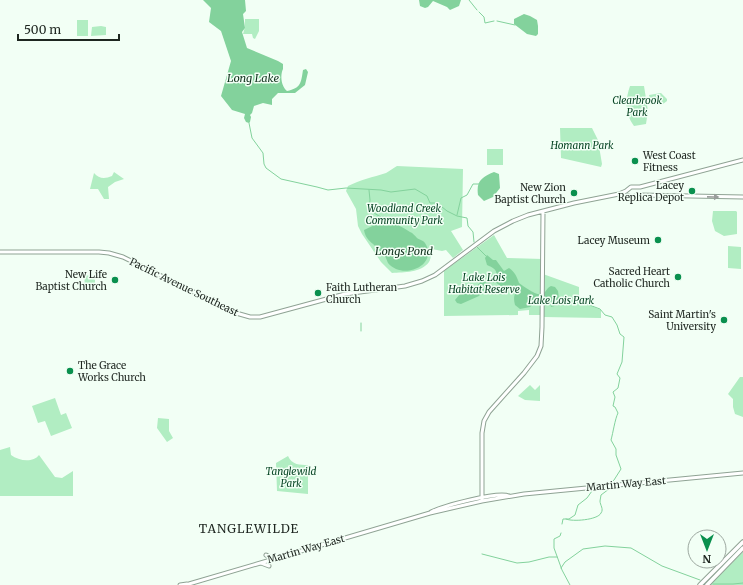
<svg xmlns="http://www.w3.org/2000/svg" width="743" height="585" font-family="Merriweather,serif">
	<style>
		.green { fill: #b1edc2 }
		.water { fill: #83d29c }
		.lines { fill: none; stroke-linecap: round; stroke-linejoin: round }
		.stream { stroke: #83d29c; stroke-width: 1 }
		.major-casing { stroke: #8fa394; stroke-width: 5 }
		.highway-casing { stroke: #8fa394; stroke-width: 5.5 }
		.major { stroke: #fff; stroke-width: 3 }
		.highway { stroke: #fff; stroke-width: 3.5 }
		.oneway { fill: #9a9d9b }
		.poi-dot { fill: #0a904e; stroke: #f2fff5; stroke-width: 1.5 }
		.labels { text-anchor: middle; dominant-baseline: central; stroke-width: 3; stroke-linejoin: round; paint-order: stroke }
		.park-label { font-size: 10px; font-style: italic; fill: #084625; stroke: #f2fff5 }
		.poi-label { font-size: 10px; fill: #1e2620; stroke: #f2fff5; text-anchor: end }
		.street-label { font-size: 10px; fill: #1e2620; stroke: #f2fff5 }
		.water-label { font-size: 11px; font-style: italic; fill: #0f311c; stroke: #f2fff5 }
		.quarter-label { font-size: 12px; letter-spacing: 1px; fill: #1e2620; stroke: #f2fff5 }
	</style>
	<rect width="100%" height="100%" fill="#f2fff5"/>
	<path class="green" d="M245 19H259V31L255 39 253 38 252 34H243L245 27Z
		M77 20H88V36H77Z
		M101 26 106 27V35L91 36 92 27Z
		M630 86H644L648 111 646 124 634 126C625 114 625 100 630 86Z
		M661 93 667 99V101L663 104 651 105 649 95Z
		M560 128H592L598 140 602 164 601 167 561 158Z
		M487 149H503V165H487Z
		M397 166 463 169 462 227 451 231 463 250 453 258 446 250 442 251 432 249C431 253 431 259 429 262 421 273 404 272 392 273L381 262 362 234 358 226 356 209 346 191 348 186C360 180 373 177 386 173 390 171 393 168 397 166Z
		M114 172 124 179 115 182 108 187 109 199H104L98 189H90L94 173C99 179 105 179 112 176Z
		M713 211H736L737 212V234L724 236 715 231 712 221Z
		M494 235 507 258 543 259V274L579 287V301L601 310V318L543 317 542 315H529V310L518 311V315L444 316V271Z
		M728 246 741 247V269L728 268Z
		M84 275 91 276 95 278V286H85Z
		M740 377H743V417L735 414 733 407V399L728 394Z
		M530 385 535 390 540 385V401L525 400 518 396Z
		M55 398 61 415 66 413 72 428 51 436 45 421 38 423 32 406Z
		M158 418 169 419V431L173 438 167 442 157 428Z
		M10 447 11 455C19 461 33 463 39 455L55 477 62 478 73 471V496H0V450Z
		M288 456C292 465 300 465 308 465V494L277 491 276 463Z
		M743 552V585H710Z"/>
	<path class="water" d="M203 0H245L246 11 243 14 245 28 242 32 247 48 278 61 283 64V69C280 75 281 86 287 91 301 88 301 83 303 70L306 69 308 72 305 85 295 93H278L272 99V105L263 103 254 106 252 113 250 115 251 117 250 122 249 123 246 122 244 118 245 114 232 110 221 96 231 61 221 31 209 22 211 8Z
		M419 0H461L459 6 450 10 447 7 433 1 428 7 425 8 420 6Z
		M524 14 530 16 537 20 538 26V34L536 36 527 34 514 24V19Z
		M494 172 499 174 500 188 493 197 484 201 478 195C476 181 482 177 494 172Z
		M385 220C394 223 403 227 410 232 413 233 415 236 417 238 420 240 423 240 425 243 439 265 403 281 388 263 387 261 386 257 384 255L381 253C377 244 366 243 364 230Z
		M487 255 493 260H496L504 271 509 268C515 272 517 277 519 283 525 287 538 298 544 293 547 290 547 288 551 286L555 287 558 291 559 299 563 302 562 304 551 307 550 302 545 296H541L530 307 520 309 515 305C513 297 514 293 520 288L519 286 502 287 495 282 490 283 479 296 461 304 457 303 455 300 460 294 472 290 481 282H487L496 278C498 270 494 268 487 265L485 258Z"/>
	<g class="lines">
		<path class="stream" d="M469 0 477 10
			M479 12 484 17 485 23 494 21
			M497 21 515 25
			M249 123 252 138 263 153 264 164 266 168 281 179 317 187 328 190 346 188 381 190 391 192 415 189 427 196 430 203H437L447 211 457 216 467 218 468 226 473 232 474 242
			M369 190 370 200 369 210 384 219 386 222
			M457 215 461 198 467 195 473 184H480
			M477 247 487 257
			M563 302 567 303 576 300 600 309 605 315 612 317 617 325 620 334 624 337 622 362 617 374 620 378 618 388 613 392 615 397 613 406 615 407 618 413C615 419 613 433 611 440L616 449V455L621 469 614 480 611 483
			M361 323V331
			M593 483V485
			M566 519C572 522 598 520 601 513 604 509 600 505 600 501 600 499 601 497 601 495L609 489
			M562 524 563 519H569L575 515 578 505 587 498 592 491
			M561 533 560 536 554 539V548L562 570 570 585
			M482 554 517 563 529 562 549 557H557
			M561 568 565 562 583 549 605 546 631 548 662 566 700 580
			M713 584H733L743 583"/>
		<defs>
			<path id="major" d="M620 194 632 197 639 195 743 197
				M0 252H99L109 253 123 257 236 313 250 317H260L345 294 405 286 422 281 435 275 494 231 513 221 528 215 574 203 619 194 626 191 631 187H640L743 160
				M482 501V433L484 421 489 412 524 373 537 356 541 346 542 327 543 212
				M431 512C443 506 498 491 509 496
				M266 555 273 559
				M261 563 269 566
				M189 584 430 513 482 501 524 494 743 473
				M180 585 187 584"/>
			<path id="highway" d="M700 585 743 542
				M707 585 743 548"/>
		</defs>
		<use href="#major" class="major-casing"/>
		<use href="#highway" class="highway-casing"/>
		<use href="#major" class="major"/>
		<use href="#highway" class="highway"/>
	</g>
	<defs><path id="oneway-solid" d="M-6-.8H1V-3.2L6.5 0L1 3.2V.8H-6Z"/></defs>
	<use class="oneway" href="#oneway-solid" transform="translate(713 197) rotate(1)"/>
	<g class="poi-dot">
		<circle cx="635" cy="161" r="4"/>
		<circle cx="692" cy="191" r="4"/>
		<circle cx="574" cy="193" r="4"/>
		<circle cx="658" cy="240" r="4"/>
		<circle cx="678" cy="277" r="4"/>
		<circle cx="115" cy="280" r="4"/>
		<circle cx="318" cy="293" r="4"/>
		<circle cx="724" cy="320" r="4"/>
		<circle cx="70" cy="371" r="4"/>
	</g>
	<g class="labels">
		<g class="park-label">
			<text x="637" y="100">Clearbrook<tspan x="637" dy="12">Park</tspan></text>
			<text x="582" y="145">Homann Park</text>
			<text x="404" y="208">Woodland Creek<tspan x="404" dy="12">Community Park</tspan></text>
			<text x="484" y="277">Lake Lois<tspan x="484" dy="12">Habitat Reserve</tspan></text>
			<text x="561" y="300">Lake Lois Park</text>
			<text x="291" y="471">Tanglewild<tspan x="291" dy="12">Park</tspan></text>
		</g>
		<g class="poi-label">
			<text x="643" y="155" text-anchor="start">West Coast<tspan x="643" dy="12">Fitness</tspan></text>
			<text x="684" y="185">Lacey<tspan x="684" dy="12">Replica Depot</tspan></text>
			<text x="566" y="187">New Zion<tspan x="566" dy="12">Baptist Church</tspan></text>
			<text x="650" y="240">Lacey Museum</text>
			<text x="670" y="271">Sacred Heart<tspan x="670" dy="12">Catholic Church</tspan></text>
			<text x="107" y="274">New Life<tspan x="107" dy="12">Baptist Church</tspan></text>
			<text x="326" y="287" text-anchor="start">Faith Lutheran<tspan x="326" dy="12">Church</tspan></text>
			<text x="716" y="314">Saint Martin's<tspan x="716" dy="12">University</tspan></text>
			<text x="78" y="365" text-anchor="start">The Grace<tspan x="78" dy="12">Works Church</tspan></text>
		</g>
		<g class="street-label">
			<text transform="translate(184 287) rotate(26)">Pacific Avenue Southeast</text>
			<text transform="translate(626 484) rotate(-5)">Martin Way East</text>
			<text transform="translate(306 549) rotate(-16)">Martin Way East</text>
		</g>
		<g class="water-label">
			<text x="253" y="78">Long Lake</text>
			<text x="404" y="251">Longs Pond</text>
		</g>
		<g class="quarter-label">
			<text x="249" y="528">TANGLEWILDE</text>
		</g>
	</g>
	<g transform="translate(707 549) rotate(180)"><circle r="19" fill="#f2fff5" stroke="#9da8a0"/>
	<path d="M0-3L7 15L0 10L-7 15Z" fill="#0a904e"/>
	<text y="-6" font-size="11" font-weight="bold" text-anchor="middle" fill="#1e2620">N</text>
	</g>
	<path d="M18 34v6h101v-6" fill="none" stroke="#1e2620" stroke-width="2"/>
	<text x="24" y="34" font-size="12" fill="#1e2620" stroke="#f2fff5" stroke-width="3" paint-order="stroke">500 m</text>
</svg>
